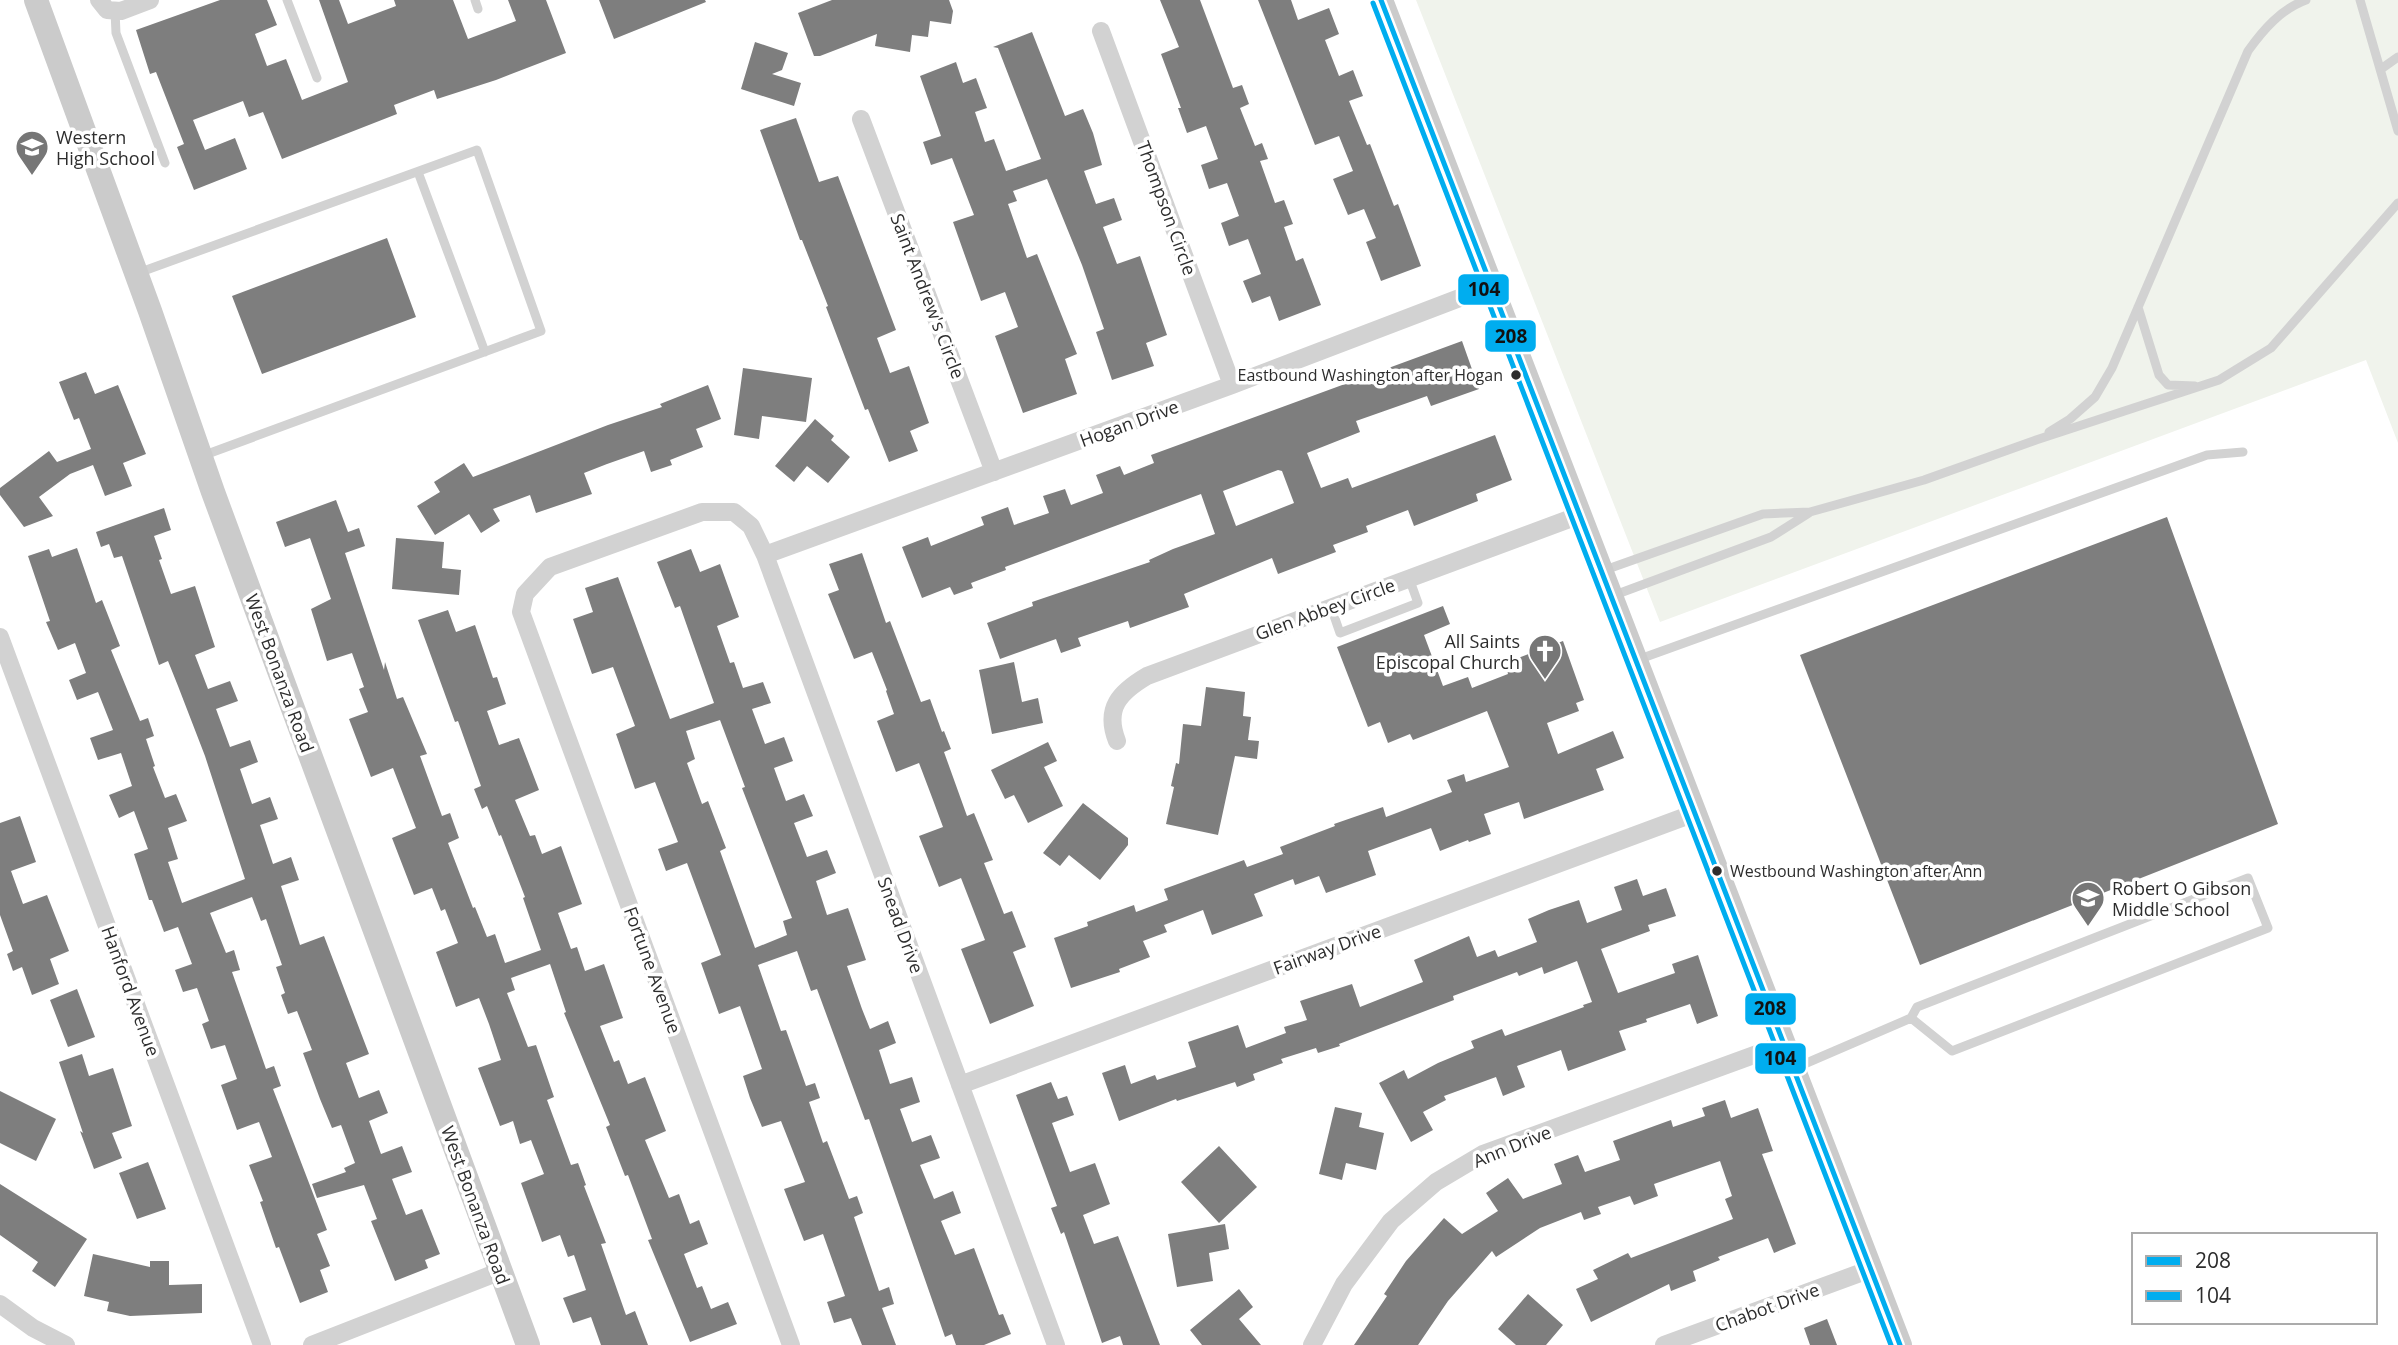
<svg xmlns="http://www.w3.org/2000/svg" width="2398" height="1345" font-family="'Open Sans',sans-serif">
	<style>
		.green { fill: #f0f3ec }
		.building { fill: #7e7e7e; fill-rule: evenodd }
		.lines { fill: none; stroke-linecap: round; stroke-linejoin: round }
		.lane { stroke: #d2d2d2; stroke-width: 9 }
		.street { stroke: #d2d2d2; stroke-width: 18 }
		.secondary { stroke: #cbcbcb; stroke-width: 24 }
		.bus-1-casing { stroke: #fff; stroke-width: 10 }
		.bus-2-casing { stroke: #fff; stroke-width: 10 }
		.bus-1 { stroke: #00adef; stroke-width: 5 }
		.bus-2 { stroke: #00adef; stroke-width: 5 }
		.bus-dot { fill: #2d2d2d; stroke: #fff; stroke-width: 2.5 }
		.labels { text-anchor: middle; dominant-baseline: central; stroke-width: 7; stroke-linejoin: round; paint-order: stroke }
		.bus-label { font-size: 16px; fill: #2d2d2d; stroke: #fff; text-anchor: end }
		.poi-label { font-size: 18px; fill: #2d2d2d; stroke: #fff; text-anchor: start }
		.street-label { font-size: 18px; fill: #2d2d2d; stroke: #fff }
		.line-badge { stroke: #fff; stroke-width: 2.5 }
		.pale-badge-label { font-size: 19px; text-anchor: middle; font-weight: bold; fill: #111 }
	</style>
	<rect width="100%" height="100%" fill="#fff"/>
	<path class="green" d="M1416 0H2398V443L2366 360 1660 622Z"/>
	<path class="building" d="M220 0H267L277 25 255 34 267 66 286 59 302 100 348 82 319 0H339L348 24 396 6 394 0H453L468 39 516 21 508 0H546L566 53 496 80 437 99 434 90 394 105 397 114 282 159 263 112 249 117 243 101 193 120 205 150 235 138 247 169 194 190 177 147 184 144 156 72 150 74 136 30Z
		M599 0H705L706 2 614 39Z
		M832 0H949L953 11 951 24 930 21 928 37 912 35 910 52 875 46 877 34 820 56H814L798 13Z
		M1160 0H1200L1233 88 1242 85 1249 104 1240 108 1255 146 1262 143 1268 159 1260 161 1275 203 1284 200 1293 224 1284 227 1296 261 1303 258 1321 305 1279 321 1270 296 1252 303 1243 281 1261 274 1248 239 1229 246 1221 223 1239 216 1227 183 1209 189 1201 165 1218 159 1206 126 1187 133 1178 108H1181L1161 54 1179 47Z
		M1258 0H1291L1298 20 1329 8 1339 34 1325 40 1339 76 1353 70 1363 96 1349 101 1367 145 1370 144 1394 206 1398 204 1421 266 1381 281 1366 242 1376 238 1364 209 1348 215 1333 179 1353 171 1339 136 1315 145Z
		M1032 32 1065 116 1083 109 1093 133 1102 165 1084 171 1096 204 1114 198 1122 220 1103 227 1117 264 1140 256 1167 335 1146 343 1154 366 1112 380 1096 332 1104 329 1082 265 1047 179 1013 191 1017 201 1008 204 1027 258 1037 254 1077 354 1065 359 1077 394 1023 413 995 336 1018 327 1005 292 981 301 953 222 974 215 952 158 931 165 923 142 941 136 920 76 956 62 963 83 976 78 987 108 975 112 985 142 994 139 1006 171 1041 159 998 48 993 47Z
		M755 42 788 53 782 70 772 74 801 83 794 106 741 89Z
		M796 118 819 182 838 176 896 330 877 338 890 373 909 366 929 423 910 431 918 451 889 462 868 409 865 410 826 307 828 306 802 240H800L760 130Z
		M387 238 416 317 262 374 232 296Z
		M1462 341 1479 389 1431 406 1427 396 1356 421 1360 432 1307 453 1321 488 1348 478 1352 488 1495 435 1512 480 1476 494 1478 501 1414 526 1408 510 1366 526 1368 532 1333 545 1336 552 1278 574 1272 558 1184 594 1189 607 1130 628 1128 621 1078 638 1081 646 1061 653 1056 639 1000 659 987 623 1033 606 1032 602 1150 562 1149 560 1173 549 1215 534 1201 494 1005 567 1006 570 971 583 973 588 954 595 950 587 922 598 902 547 928 537 931 546 984 525 981 517 1008 507 1014 525 1049 513 1043 496 1065 489 1071 505 1103 493 1096 475 1120 466 1124 475 1154 463 1151 455ZM1278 470 1282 471 1294 503 1236 526 1223 491Z
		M743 368 812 378 806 422 762 416 759 439 734 435Z
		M86 372 95 394 118 385 146 454 123 463 132 486 105 496 93 465 70 474 39 497 53 516 24 527 0 495V488L49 451 57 462 91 449 79 418 74 420 59 382Z
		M708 385 721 419 696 429 703 447 670 460 672 465 651 472 644 451 607 464 584 473 592 494 536 513 530 495 493 509 500 521 481 533 469 514 435 535 417 506 440 492 434 482 464 463 473 477 608 425 662 407 660 404Z
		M815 419 834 436 831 440 850 457 828 483 807 466 794 482 775 466Z
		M336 500 348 532 359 528 365 546 345 553 384 670 385 662 397 699 403 697 427 754 420 756 442 816 450 813 459 838 448 843 473 908 475 907 487 937 495 934 505 963 541 950 523 898 525 897 501 835 499 836 487 806 482 809 474 789 481 786 458 721 455 722 418 620 448 610 456 632 475 625 493 678 497 677 506 704 487 711 499 745 519 738 539 790 515 800 530 836 535 835 542 854 561 846 582 904 558 913 571 949 577 947 585 971 604 964 623 1018 600 1026 614 1062 619 1060 628 1084 645 1077 666 1131 645 1140 669 1198 679 1194 690 1224 699 1220 708 1244 684 1254 697 1288 702 1286 711 1309 728 1302 737 1324 690 1342 648 1240 652 1239 628 1175 625 1176 606 1127 610 1125 564 1013 566 1012 550 964 511 978 515 990 507 993 528 1047 536 1045 554 1097 547 1100 571 1165 578 1163 586 1185 584 1186 606 1243 601 1244 626 1315 635 1311 648 1345H601L591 1317 573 1323 563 1298 586 1290 574 1255 568 1257 560 1235 542 1242 521 1183 544 1174 531 1140 520 1144 513 1121 500 1126 478 1068 501 1060 489 1024 479 998 456 1007 436 952 458 943 445 909 441 911 432 888 414 895 392 838 416 828 393 768 371 777 362 753 349 719 368 712 359 689 364 687 352 653 327 661 311 609 331 599 310 538 285 547 276 522Z
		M164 508 171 530 154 536 162 559 159 560 171 594 195 586 215 647 195 655 208 689 230 681 238 701 216 709 230 747 250 740 258 762 240 769 252 804 270 797 278 819 260 825 273 864 291 857 299 880 281 886 300 945 324 936 369 1054 346 1063 359 1098 379 1090 388 1113 369 1121 381 1154 402 1146 412 1172 392 1179 406 1215 422 1209 440 1254 425 1260 428 1268 395 1281 371 1221 377 1219 364 1185 317 1198 312 1184 346 1172 344 1168 355 1163 341 1125 332 1128 320 1099 303 1053 312 1050 297 1011 288 1014 281 995 285 993 276 967 282 965 266 919 261 921 252 897 210 913 226 953 234 950 240 970 232 972 266 1069 274 1066 281 1086 273 1089 327 1230 317 1234 330 1266 320 1270 328 1292 300 1303 279 1247 276 1248 260 1202 263 1201 249 1165 272 1157 259 1122 237 1130 221 1085 237 1079 225 1045 211 1049 202 1024 209 1021 197 988 183 992 175 970 192 964 178 927 164 932 152 900H149L134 854 148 849 134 811 119 818 109 795 132 786 121 753 98 760 90 738 113 730 98 692 77 700 69 680 86 673 75 643 58 650 46 622 50 621 28 556 49 549 52 557 77 548 96 603 102 600 120 646 111 650 140 721 148 718 154 736 146 739 155 766 153 767 165 798 176 794 187 821 168 828 178 859 168 862 182 903 245 879 205 756 178 686 168 661 159 665 122 556 114 558 109 544 101 547 96 532Z
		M2167 517 2278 824 1920 965 1800 655Z
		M396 538 444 542 442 568 461 570 459 595 392 589Z
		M691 549 700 572 720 564 739 617 717 626 730 663 734 662 743 688 763 682 771 703 752 709 765 744 784 737 793 761 774 768 786 801 804 794 813 816 794 823 807 857 827 850 836 873 816 881 827 915 848 908 866 960 847 966 862 1009 870 1029 888 1021 896 1043 879 1050 890 1084 912 1077 920 1102 900 1109 912 1142 931 1135 940 1158 920 1165 934 1199 953 1191 961 1213 941 1221 955 1255 974 1248 999 1315 1003 1314 1011 1334 984 1345H956L952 1334 945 1337 869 1119 865 1120 817 989 811 991 797 951 758 965 781 1031 786 1030 806 1086 815 1083 820 1098 809 1102 823 1143 827 1141 849 1199 857 1196 863 1213 854 1217 879 1291 889 1287 894 1304 882 1308 896 1345H862L851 1318 834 1323 827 1302 845 1296 823 1234 804 1241 784 1189 805 1182 781 1121 762 1127 750 1098 743 1076 762 1069 740 1006 719 1014 701 963 721 955 687 863 666 871 658 849 678 842 655 782 635 789 616 734 635 726 613 667 592 674 573 619 593 612 585 588 618 577 670 719 714 703 680 606 675 608 657 562ZM720 720 745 787 742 788 792 918 783 921 787 935 755 948 720 851 726 848 708 801 702 804 687 763 695 759 686 731Z
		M862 553 886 623 890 621 921 702 930 699 942 732 944 731 951 749 944 752 967 816 974 813 993 860 984 863 1004 914 1012 911 1026 947 1013 952 1034 1006 990 1024 961 949 985 940 961 878 939 887 919 836 943 827 933 800 919 763 896 772 877 721 894 714 886 691 887 690 872 652 854 659 828 594 839 590 829 564Z
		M1443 606 1450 624 1424 635 1443 686 1468 677 1472 688 1508 674 1505 663 1563 641 1584 700 1576 703 1579 711 1547 723 1558 754 1613 731 1624 758 1596 769 1604 790 1524 819 1519 802 1484 814 1491 834 1469 842 1468 840 1440 851 1431 828 1368 851 1376 875 1326 893 1319 876 1295 885 1293 879 1254 894 1263 916 1212 935 1203 910 1164 925 1167 932 1143 941 1150 957 1119 969 1120 972 1071 988 1054 938 1088 926 1087 922 1134 905 1136 912 1168 900 1164 889 1244 860 1247 867 1283 854 1280 847 1335 826 1334 824 1383 807 1386 817 1452 792 1447 780 1464 774 1466 782 1509 767 1487 711 1413 740 1410 734 1388 743 1380 722 1368 727 1337 647Z
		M1014 662 1022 702 1038 698 1043 723 992 734 979 670Z
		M1206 687 1245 692 1243 716 1251 717 1248 740 1259 741 1257 759 1235 756 1218 835 1166 824 1174 787 1171 786 1176 763 1179 764 1183 724 1201 726Z
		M1048 742 1057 761 1044 767 1063 806 1028 823 1014 795 1005 799 991 770Z
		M1083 803 1128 838V845L1100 880 1069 855 1060 866 1043 853Z
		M20 816 36 862 11 871 23 904 47 895 69 951 50 959 59 984 32 995 22 967 13 971 7 954 13 951 0 915V823Z
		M1637 879 1643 896 1666 888 1676 916 1648 925 1650 931 1601 949 1618 993 1675 973 1672 964 1698 955 1718 1016 1697 1024 1690 1004 1646 1019 1647 1022 1619 1031 1626 1050 1568 1071 1561 1050 1517 1066 1525 1087 1503 1096 1496 1077 1444 1096 1446 1100 1423 1112 1433 1130 1411 1142 1379 1083 1404 1070 1408 1079 1438 1063 1474 1048 1471 1041 1502 1029 1505 1036 1584 1007 1583 1005 1592 1002 1577 961 1544 974 1542 967 1519 976 1517 972 1453 996 1454 1000 1339 1044 1340 1046 1318 1053 1316 1048 1281 1059 1283 1063 1253 1074 1255 1080 1237 1087 1235 1082 1177 1101 1176 1099 1119 1121 1102 1073 1125 1065 1131 1084 1155 1075 1157 1080 1196 1067 1188 1042 1238 1025 1246 1048 1286 1033 1284 1027 1307 1020 1300 1001 1352 984 1360 1007 1423 982 1414 960 1469 936 1477 957 1495 950 1498 957 1537 942 1528 919 1549 910 1579 900 1587 923 1622 910 1614 887Z
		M77 989 95 1037 68 1047 50 1000Z
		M82 1054 89 1076 113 1068 132 1126 112 1133 122 1158 94 1169 80 1131 83 1133 59 1062Z
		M1051 1082 1058 1099 1067 1096 1074 1115 1052 1123 1070 1172 1095 1163 1110 1204 1083 1215 1094 1244 1118 1236 1160 1345H1123L1120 1336 1102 1343 1064 1232 1061 1234 1051 1208 1057 1206 1016 1095Z
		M0 1091 56 1119 36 1161 0 1143Z
		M1725 1100 1731 1118 1758 1108 1773 1151 1762 1154 1796 1244 1774 1253 1768 1238 1718 1257 1720 1260 1693 1271 1696 1281 1671 1291 1669 1284 1591 1322 1576 1289 1598 1279 1593 1270 1628 1253 1631 1258 1733 1219 1725 1199 1732 1196 1720 1161 1654 1184 1658 1196 1634 1205 1630 1196 1598 1207 1601 1214 1584 1220 1581 1212 1540 1228 1496 1257 1492 1251 1448 1301 1418 1345H1354L1387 1296 1384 1294 1406 1261 1444 1218 1462 1234 1498 1211 1486 1193 1508 1178 1523 1199 1562 1184 1554 1164 1578 1155 1585 1172 1620 1160 1613 1141 1671 1120 1673 1127 1705 1116 1702 1108Z
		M1335 1107 1362 1113 1359 1127 1384 1133 1376 1170 1346 1163 1342 1180 1319 1174Z
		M1219 1146 1257 1187 1219 1223 1181 1182Z
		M148 1162 166 1209 137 1219 119 1173Z
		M0 1184 87 1239 55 1287 32 1271 38 1262 0 1235Z
		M1225 1224 1229 1249 1209 1253 1213 1281 1177 1287 1168 1234Z
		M93 1254 150 1267V1261H169V1285L202 1284V1313L130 1316 107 1311 109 1302 84 1296Z
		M1239 1289 1253 1307 1239 1319 1261 1345H1202L1190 1330Z
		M1528 1294 1563 1325 1546 1345H1516L1498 1329Z
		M1827 1319 1837 1345H1810L1804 1328Z"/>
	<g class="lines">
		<path class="lane" d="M287 0 317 78
			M475 0 478 9
			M2360 0 2398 131
			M115 11 116 33 165 163
			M2381 69 2398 57
			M418 172 485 352
			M138 273 477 150 541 331 202 456
			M2138 307 2159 375 2168 385 2195 386
			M2049 432 2070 419 2095 397 2112 368 2248 51C2263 30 2281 9 2306 0
			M1602 571 1763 514 1810 512 1924 480 2036 440 2219 380 2271 348 2398 203
			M1612 596 1771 537 1809 513
			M1331 607 1340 633 1418 603 1409 578
			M1637 660 2207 455 2243 452
			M1795 1068 1911 1018 1917 1007 2248 878 2268 928 1952 1051 1911 1018"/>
		<path class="street" d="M99 0 107 10 121 11 150 0
			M1101 31 1232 385
			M861 119 994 472
			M765 555 1232 385 1491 286
			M0 637 262 1345
			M1117 741C1104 708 1120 692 1147 676L1580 515
			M960 1085 1695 813
			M0 1304 33 1328 66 1345
			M312 1345 501 1271
			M791 1345 521 612 525 594 550 567 702 512H734L751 526 765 555 1056 1345
			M1312 1345 1344 1284 1391 1221 1436 1182 1483 1154 1784 1044
			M1664 1345 1871 1269"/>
		<path class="secondary" d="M36 0 150 311 213 492 528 1345
			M1381 0 1900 1345"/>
		<defs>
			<path id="bus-1" d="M1381 0 1900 1345"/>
			<path id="bus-2" d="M1373 3 1891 1345"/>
		</defs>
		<use href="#bus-1" class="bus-1-casing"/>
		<use href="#bus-2" class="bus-2-casing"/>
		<use href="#bus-1" class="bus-1"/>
		<use href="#bus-2" class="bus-2"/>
	</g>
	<defs>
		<symbol id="school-pin" viewBox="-11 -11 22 30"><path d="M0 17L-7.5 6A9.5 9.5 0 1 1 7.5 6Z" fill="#767676" stroke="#fff"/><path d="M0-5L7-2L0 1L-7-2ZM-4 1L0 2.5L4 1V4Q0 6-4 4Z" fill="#fff"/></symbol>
		<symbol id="church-pin" viewBox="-11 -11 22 30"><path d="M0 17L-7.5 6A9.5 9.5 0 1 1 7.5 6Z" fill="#767676" stroke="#fff"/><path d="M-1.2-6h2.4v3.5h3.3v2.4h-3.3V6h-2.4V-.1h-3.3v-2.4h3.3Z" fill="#fff"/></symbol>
	</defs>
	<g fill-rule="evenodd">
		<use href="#school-pin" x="13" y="128" width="38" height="52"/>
		<use href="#church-pin" x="1526" y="632" width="38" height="52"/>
		<use href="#school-pin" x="2069" y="879" width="38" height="52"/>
	</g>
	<g class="bus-dot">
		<circle cx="1516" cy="375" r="6"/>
		<circle cx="1717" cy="871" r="6"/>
	</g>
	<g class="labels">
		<g class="bus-label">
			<text x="1503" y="375">Eastbound Washington after Hogan</text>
			<text x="1730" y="871" text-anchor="start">Westbound Washington after Ann</text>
		</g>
		<g class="poi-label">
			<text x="56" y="137">Western<tspan x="56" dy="21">High School</tspan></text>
			<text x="1520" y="641" text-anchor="end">All Saints<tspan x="1520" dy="21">Episcopal Church</tspan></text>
			<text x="2112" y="888">Robert O Gibson<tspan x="2112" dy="21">Middle School</tspan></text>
		</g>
		<g class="street-label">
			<text transform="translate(1167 208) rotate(70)">Thompson Circle</text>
			<text transform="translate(928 296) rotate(69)">Saint Andrew's Circle</text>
			<text transform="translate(1129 423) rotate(-20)">Hogan Drive</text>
			<text transform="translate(1325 609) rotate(-20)">Glen Abbey Circle</text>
			<text transform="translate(280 673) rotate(70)">West Bonanza Road</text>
			<text transform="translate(901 925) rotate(70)">Snead Drive</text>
			<text transform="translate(1327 949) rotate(-20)">Fairway Drive</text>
			<text transform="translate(653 970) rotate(70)">Fortune Avenue</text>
			<text transform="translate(131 991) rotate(70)">Hanford Avenue</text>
			<text transform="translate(1512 1146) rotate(-22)">Ann Drive</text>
			<text transform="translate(476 1205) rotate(70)">West Bonanza Road</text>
			<text transform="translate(1767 1307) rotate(-20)">Chabot Drive</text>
		</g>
	</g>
	<g class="line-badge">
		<rect x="1457" y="273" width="53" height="33" rx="7" fill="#00adef"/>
		<rect x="1484" y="319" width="53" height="34" rx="7" fill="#00adef"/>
		<rect x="1744" y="992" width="53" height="34" rx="7" fill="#00adef"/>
		<rect x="1754" y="1042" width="53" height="33" rx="7" fill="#00adef"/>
	</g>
	<g class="pale-badge-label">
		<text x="1484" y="296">104</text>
		<text x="1511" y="343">208</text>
		<text x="1770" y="1015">208</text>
		<text x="1780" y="1065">104</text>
	</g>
	<rect x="2132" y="1233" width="245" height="91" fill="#ffffff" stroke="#ababab" stroke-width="2"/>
	<rect x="2146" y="1256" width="35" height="10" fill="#00adef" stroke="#ababab" stroke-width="2"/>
	<text x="2195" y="1268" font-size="21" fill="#2d2d2d">208</text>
	<rect x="2146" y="1291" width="35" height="10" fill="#00adef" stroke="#ababab" stroke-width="2"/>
	<text x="2195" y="1303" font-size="21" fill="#2d2d2d">104</text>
</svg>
